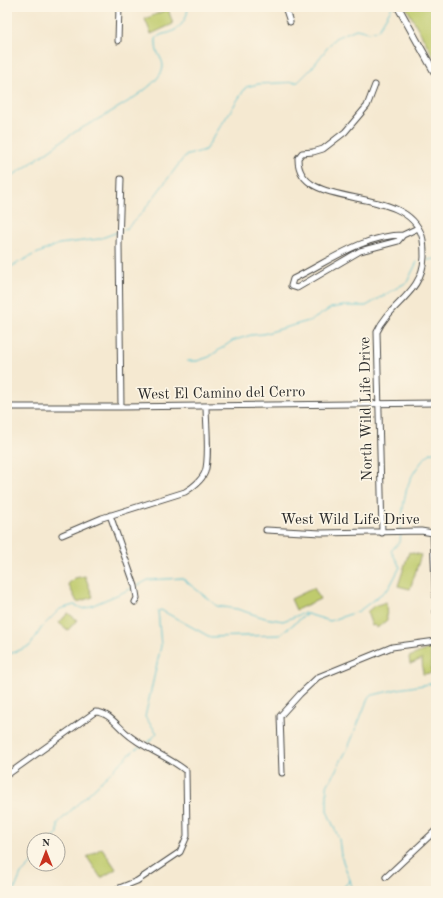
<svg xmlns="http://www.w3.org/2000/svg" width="443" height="898" font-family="'Old Standard TT',serif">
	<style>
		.green { fill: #bfcb6d; stroke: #757b4c }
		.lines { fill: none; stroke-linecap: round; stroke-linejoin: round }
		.stream { stroke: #53bfcd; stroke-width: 1 }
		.minor-casing { stroke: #494844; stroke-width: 7 }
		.major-casing { stroke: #494844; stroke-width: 8 }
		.minor { stroke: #fff; stroke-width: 5 }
		.major { stroke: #fff; stroke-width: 6 }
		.labels { text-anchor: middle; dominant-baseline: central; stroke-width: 3.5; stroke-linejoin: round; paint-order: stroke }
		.street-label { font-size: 15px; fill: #2b2b2b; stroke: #fcf5e5 }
	</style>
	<rect width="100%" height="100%" fill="#fcf5e5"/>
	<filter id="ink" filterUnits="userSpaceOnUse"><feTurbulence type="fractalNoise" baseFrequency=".025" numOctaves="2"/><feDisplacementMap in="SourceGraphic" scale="8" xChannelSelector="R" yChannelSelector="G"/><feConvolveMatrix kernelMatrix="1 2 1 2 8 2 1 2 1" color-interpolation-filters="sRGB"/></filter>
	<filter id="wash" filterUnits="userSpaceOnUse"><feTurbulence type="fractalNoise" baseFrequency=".012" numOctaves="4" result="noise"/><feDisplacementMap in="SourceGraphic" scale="16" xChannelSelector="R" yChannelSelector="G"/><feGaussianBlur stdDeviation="0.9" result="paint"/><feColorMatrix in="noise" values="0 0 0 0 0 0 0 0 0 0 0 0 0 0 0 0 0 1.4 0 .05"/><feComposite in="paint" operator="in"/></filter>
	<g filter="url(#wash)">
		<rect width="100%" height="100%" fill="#f5e9d1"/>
		<path class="green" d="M406 7H436V61Z
			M168 9 173 24 151 34 145 19Z
			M409 552 421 555 410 589 398 586Z
			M85 576 93 597 77 602 68 584 75 578Z
			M314 588 320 599 296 610 291 599Z
			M386 602 387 620 377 628 375 625 372 626 367 612 374 606Z
			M68 613 77 620 68 630 59 623Z
			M430 648 432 673 423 674 422 659 410 664 409 657Z
			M102 848 116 869 101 878 87 857Z"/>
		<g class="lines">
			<path class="stream" d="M7 179C31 165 52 147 75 132 95 120 153 92 162 71 165 63 160 58 157 51 156 47 156 43 156 39 161 32 167 35 173 31 182 27 188 16 188 7
				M121 231 127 228 141 214 185 156 205 150 246 87 258 84 298 82 311 69 335 38 356 29 369 32 378 30 392 7
				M36 254 59 244 99 239 118 232
				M428 260 436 259
				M7 272 12 266 33 255
				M187 361H197L209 357 232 341 251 335 263 334 312 320 331 308 343 306H366L407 282 417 262
				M401 529C404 504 403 485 420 464 425 458 428 453 436 451
				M137 586 148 580 182 578 217 606 237 609 265 618 283 621 304 613 330 621 359 611 389 588 400 567 391 551 400 541 401 533
				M7 655 30 646 42 627 60 609 74 605 84 609 133 588
				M147 744 157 733 145 717 161 646 158 611 161 610 210 637 280 635 306 614
				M52 840 58 833V823L135 749 142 746
				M350 880 353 891
				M14 891 21 874 34 861
				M329 891 342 889 350 880 341 856 339 839 327 811V786L348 748 369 696 398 689 436 683"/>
		</g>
	</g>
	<g filter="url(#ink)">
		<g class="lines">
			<defs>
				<path id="minor" d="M285 7 290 22
					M118 41 119 7
					M375 85 367 106 345 132 323 149 313 152 302 153 298 158C297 213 405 182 422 236 424 242 424 250 424 257 423 293 390 303 377 332L382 533
					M121 179 119 245 121 407
					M403 235C363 235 328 262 293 279L291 286 297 288 360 251 398 241 403 235 418 228
					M7 407H121L436 403
					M110 515 135 586 137 598 135 602
					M266 530 321 533 421 531 433 533 436 612
					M62 535 102 518 185 492C192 488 202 480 205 472 210 458 206 423 206 406
					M282 773 280 716 300 694 318 677 392 647 436 641
					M7 775 95 712C108 712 116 724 125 732 143 749 167 755 186 771L187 836 180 852 137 881 112 891
					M386 877 436 830"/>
				<path id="major" d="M398 7 436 75"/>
			</defs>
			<use href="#minor" class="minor-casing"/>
			<use href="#major" class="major-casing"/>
			<use href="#minor" class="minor"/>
			<use href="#major" class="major"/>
		</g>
	</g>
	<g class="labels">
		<g class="street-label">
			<text transform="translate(221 394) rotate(-1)">West El Camino del Cerro</text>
			<text transform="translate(367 409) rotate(-91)">North Wild Life Drive</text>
			<text x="350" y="520">West Wild Life Drive</text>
		</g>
	</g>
	<rect width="443" height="898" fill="none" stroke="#fcf5e5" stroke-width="24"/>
	<g transform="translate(46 852)"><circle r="19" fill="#fcf5e5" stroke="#a8a49b"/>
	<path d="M0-3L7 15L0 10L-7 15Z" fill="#c8321e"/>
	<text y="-6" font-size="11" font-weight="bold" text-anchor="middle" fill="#2b2b2b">N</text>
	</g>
</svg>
